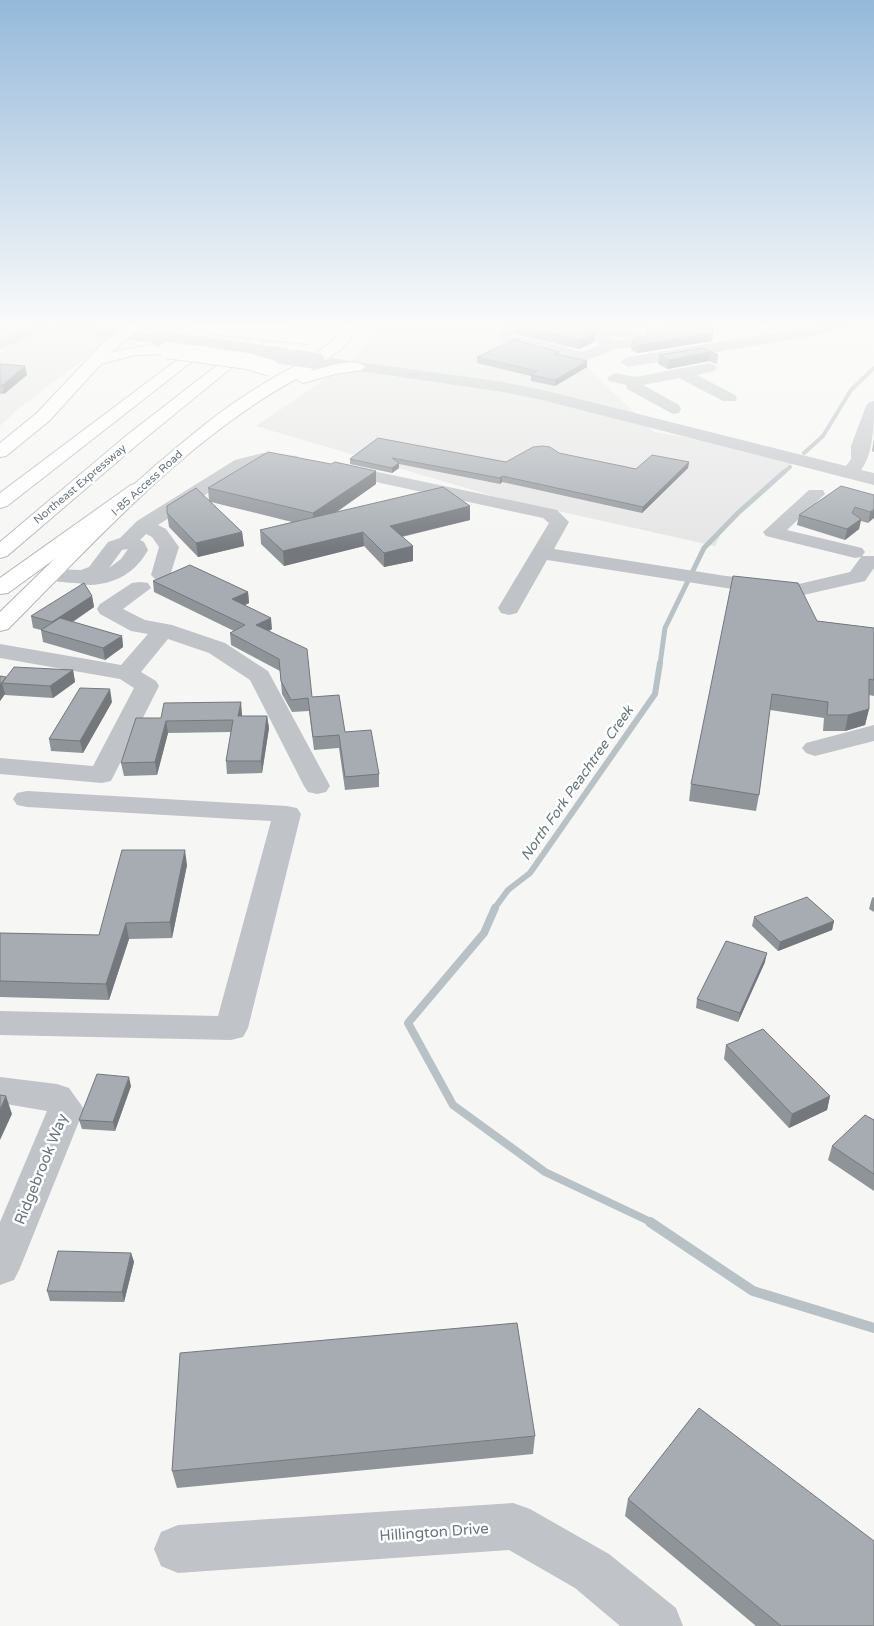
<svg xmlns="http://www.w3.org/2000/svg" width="874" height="1626" font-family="'Varela Round',sans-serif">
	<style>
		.built { fill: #e4e5e4 }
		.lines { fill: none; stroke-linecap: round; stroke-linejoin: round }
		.stream-far4 { stroke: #b8c1c6; stroke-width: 4 }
		.stream-far3 { stroke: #b8c1c6; stroke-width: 5 }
		.stream-far2 { stroke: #b8c1c6; stroke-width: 6 }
		.stream-far1 { stroke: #b8c1c6; stroke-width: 8 }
		.stream { stroke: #b8c1c6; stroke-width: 10 }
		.major-casing { stroke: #b2b5b9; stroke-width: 2 }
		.highway-casing { stroke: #b3b6b9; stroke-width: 2 }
		.minor { fill: #c0c3c7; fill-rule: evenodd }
		.major { fill: #fff; fill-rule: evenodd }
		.highway { fill: #fff; fill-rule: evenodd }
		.major-bridge-casing { stroke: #b2b5b9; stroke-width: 18; stroke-linecap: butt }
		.minor-bridge { stroke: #c0c3c7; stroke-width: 16 }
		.major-bridge { stroke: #fff; stroke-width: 16 }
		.wall { fill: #8f9499 }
		.shaded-wall { fill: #74787d }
		.building { fill: #a6acb2; stroke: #74787d }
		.labels { text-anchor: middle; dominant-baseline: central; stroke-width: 5; stroke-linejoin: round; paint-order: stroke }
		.far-street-label { font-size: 11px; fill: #697581; stroke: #fff }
		.water-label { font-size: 14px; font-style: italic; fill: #65757d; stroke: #fff }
		.near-street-label { font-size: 15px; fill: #697581; stroke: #fff }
	</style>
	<rect width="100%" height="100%" fill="#f6f6f4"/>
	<path class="built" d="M0 324H130L18 409 0 426V352L4 350 0 348Z
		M379 324H543L654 432 740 446 794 462 725 525 715 546 500 498 256 426 356 358Z"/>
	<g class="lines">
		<path class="stream-far4" d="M804 453 823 436 851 390 874 368
			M783 473 790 467"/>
		<path class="stream-far3" d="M660 664 665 628 704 548 738 513 784 472"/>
		<path class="stream-far2" d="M494 909 508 890 530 873 655 694 660 663"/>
		<path class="stream-far1" d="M495 908 484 933 408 1023 453 1105 545 1172 653 1223"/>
		<path class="stream" d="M650 1222 753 1291 874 1328"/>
		<defs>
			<path id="major" d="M128 324H145L110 353C123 350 166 339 174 350L167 354 135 355 101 364 49 421 6 456 0 457V443L37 413 104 342Z
				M347 324H361L343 348 310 371C322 368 357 356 365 367L362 370 335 374 303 383 296 379C185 440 97 540 8 629L0 631V612C68 546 134 480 208 422 227 407 248 393 268 381 301 362 323 355 347 324Z"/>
			<path id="highway" d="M225 324H240L7 506 0 508V493Z
				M270 324H285L138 444 7 556 0 558V542L126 436Z
				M138 483 145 485 147 489 145 493 8 593 0 594V578L131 485Z"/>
		</defs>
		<use href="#major" class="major-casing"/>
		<use href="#highway" class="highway-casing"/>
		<path class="minor" d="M34 324H76L160 335 167 339 160 343 91 335 53 327 0 349V339Z
			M506 324H520L512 335 582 352 600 345 593 339C598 320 638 326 647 339L637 347 615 349 583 362 501 341 497 335ZM611 336 630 339 620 341 608 337Z
			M829 324H855L853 327 795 339 628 367 620 362 628 357Z
			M317 356 503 382 543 390 846 466 851 459V446L866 406 868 403 874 401C874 423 874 453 861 470L874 473V485L542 400 503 392 312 364 309 361Z
			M709 363 714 365 717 368 714 371 697 375 735 395 737 398 735 401H723L679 378 643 385 679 405 681 409 679 413 673 414 627 389 626 385 609 381 607 378 615 373 635 377Z
			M263 453 297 456 300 460 297 464 263 463 247 468 158 525 166 529 179 547 169 579 162 581 155 579 151 575 159 547 152 537 146 534 140 540 144 542 148 550C136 572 116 584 90 585 85 585 80 583 75 583 64 582 54 582 44 579L40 575 44 571 51 569 81 570 89 567 108 542 120 538 137 521 235 460ZM128 549 121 559 109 568 122 550Z
			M340 464 557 510 569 522 554 549 726 576 799 584 850 572 861 557 855 558 766 536 763 532 809 490H823L825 494 787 530 862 548 865 552 862 556H874V568L865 581 799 596 726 588 547 560 517 613 509 615 501 613 498 608 549 523 543 518 334 473 331 469 334 465Z
			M140 582 148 583 151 588 123 609 145 620 172 625 225 643 268 671 330 786 326 792 317 794 308 792 304 786 250 680 209 653 168 639 141 672 156 681 159 686 111 781 102 783 0 774V758L93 766 134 688 120 679 0 658V644L121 665 148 634 131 631 100 614 97 609 100 604 132 583Z
			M874 725V741L815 756 806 753 802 748 806 743Z
			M27 791 287 806 297 808 301 814 248 1028 243 1037 231 1040 0 1035V1011L218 1016 271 821 27 807 17 805 13 799 17 793Z
			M0 1077 57 1084 69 1088 84 1109 20 1268 14 1280 0 1285V1222L47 1111 0 1103Z
			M513 1503 530 1509 609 1554 676 1608 683 1626H620L575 1588 509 1550 178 1573 161 1566 154 1549 161 1532 178 1525Z"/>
		<use href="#major" class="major"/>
		<use href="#highway" class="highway"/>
		<defs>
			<path id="major-bridge" d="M202 325 309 336
				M167 350 248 361 271 368"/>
		</defs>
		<use href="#major-bridge" class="major-bridge-casing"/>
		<path class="minor-bridge" d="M160 339 317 361"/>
		<use href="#major-bridge" class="major-bridge"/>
	</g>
	<path class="wall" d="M516 324H676L638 328 605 327 594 333V342L579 349 515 334V325Z
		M713 333 712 341 638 353 631 350 632 341Z
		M703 348 718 355 717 364 709 361 668 369 658 364 659 355Z
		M559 352V355L587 361V367L555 386 531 381V376L477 363V357Z
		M0 364 27 375 4 394H0Z
		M378 438 506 462 559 453 636 469 689 462 688 468 642 513 502 482 500 484 399 464V468L392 473 350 464V459Z
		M874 439V452L872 451Z
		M376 484 337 512 470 506V520L402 537 413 546V561L384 567 364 546 284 566 261 544 260 530 292 522 211 502 242 532 244 546 198 557 169 527 167 513 209 501 208 488Z
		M874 495 868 523 861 521 859 529 845 540 797 525 799 515Z
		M153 581 248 592 249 603 245 605 272 629 269 631 312 697 345 732 379 774V787L345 790 339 748 314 750 309 711 292 712 282 694 280 671 231 645 230 633 234 631 154 592Z
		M92 596 94 607 73 622 122 636 123 647 105 660 43 642 41 630 33 628 31 616Z
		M817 621 874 628V696L869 695V709L865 725 845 731H823L824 718 770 710 759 795 756 811 689 801 691 784Z
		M73 670 75 682 53 698 5 695V694L0 701V676L6 678Z
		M112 702 83 753 51 751 49 739Z
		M242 714V716H267L269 728 262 773 227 774 226 761 231 732 168 733 157 775 124 776 121 763 161 718Z
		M187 865 172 938 129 939 109 1000 0 997V933L99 935Z
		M874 897V912L869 909 872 898Z
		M754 917 834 921 832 930 778 951 752 926Z
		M765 962 738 1022 696 1008 697 999Z
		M726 1045 830 1096 827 1110 789 1128 724 1059Z
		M131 1086 115 1131 82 1129 79 1120Z
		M874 1120V1191L828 1160 832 1146Z
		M131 1253 134 1262 124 1302 50 1301 47 1291Z
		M535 1436 533 1454 177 1488 172 1471Z
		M628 1499 874 1626H756L625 1516Z"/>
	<path class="shaded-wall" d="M595 324H606L605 327 594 333 593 334H595L594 342 579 349V340L592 331Z
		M638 324H676L638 328Z
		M713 333 712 341 638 353 639 345Z
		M710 352 709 361 668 369 669 360Z
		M587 361V367L555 386V380Z
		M25 366 27 375 4 394 3 385Z
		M689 462 688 468 642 513 643 507Z
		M399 463V468L392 473V468Z
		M376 471V484L314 527 313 513Z
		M502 476V482L500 484V478Z
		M470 506V520L390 539V526Z
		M874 509V518L868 523 870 512Z
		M861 519 859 529 845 540 847 529Z
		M242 532 244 546 198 557 196 543Z
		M363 532 364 546 284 566 283 551Z
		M413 546V561L384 567V553Z
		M248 592 249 603 233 611 232 599Z
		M92 596 94 607 54 634 52 622Z
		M271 618 272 629 257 637 256 625Z
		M122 636 123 647 105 660 103 648Z
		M73 670 75 682 53 698 50 686Z
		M6 677 7 683H2L5 694 0 701V685Z
		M110 689 112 702 83 753 80 741Z
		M241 702 242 714 239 729 238 716Z
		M869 709 865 725 845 731 848 715Z
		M267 716 269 728 262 773 261 761Z
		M166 721 168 733 157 775 155 762Z
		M185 850 187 865 172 938 170 922Z
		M834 921 832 930 778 951 780 942Z
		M126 923 129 939 109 1000 106 984Z
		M767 953 765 962 738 1022 740 1013Z
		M129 1077 131 1086 115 1131 113 1122Z
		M6 1096 12 1114 0 1140V1110Z
		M830 1096 827 1110 789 1128 792 1114Z
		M131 1253 134 1262 124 1302 122 1292Z"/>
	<path class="building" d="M516 324H596L592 331 595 334 579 340 515 325Z
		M682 324H712L713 333 639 345 632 341 647 335 648 330Z
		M514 340 559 352 554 354 587 361 555 380 531 375 537 371 477 357Z
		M703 348 718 355 710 352 669 360 659 355Z
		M0 364 25 366 3 385H0Z
		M378 438 506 462 533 447 543 446 550 447 559 453 636 469 652 455 689 462 643 507 502 476 500 478 392 458 399 463 392 468 350 459Z
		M268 452 331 464 335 462 376 471 313 513 208 488Z
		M841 486 874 495V509L870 512 855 507 852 513 861 519 847 529 799 515Z
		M443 487 470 506 390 526 413 546 384 553 363 532 283 551 260 530Z
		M196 488 242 532 196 543 167 513V506Z
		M190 565 248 592 232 599 271 618 256 625 307 649 312 697 339 695 345 732 371 730 379 774 345 777 339 735 313 737 308 698 291 700 281 681 279 659 230 633 245 625 153 581Z
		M733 576 798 583 817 621 874 628V680L869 679V709L848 715H827L828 702 772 694 759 795 691 784Z
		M84 583 92 596 52 622 31 616Z
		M60 618 122 636 103 648 41 630Z
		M14 667 73 670 50 686 2 683Z
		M0 676 6 677 0 685Z
		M80 688 110 689 80 741 49 739Z
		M241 702 238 716H267L261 761H226L233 720 166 721 155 762 121 763 136 718H161L164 703Z
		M122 850H185L170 922 126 923 106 984 0 981V933L99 935Z
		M807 897 834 921 780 942 754 917Z
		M726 941 767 953 740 1013 697 999Z
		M763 1029 830 1096 792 1114 726 1045Z
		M97 1074 129 1077 113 1122 79 1120Z
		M0 1095 6 1096 0 1110Z
		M865 1115 874 1120V1174L832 1146Z
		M58 1251 131 1253 122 1292 47 1291Z
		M517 1323 535 1436 172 1471 180 1353Z
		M699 1408 874 1541V1626H781L628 1499Z"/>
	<linearGradient id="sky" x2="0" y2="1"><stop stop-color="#95b9da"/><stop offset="0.59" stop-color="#fbfbfa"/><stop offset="1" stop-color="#fbfbfa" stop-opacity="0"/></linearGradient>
	<rect width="874" height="551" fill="url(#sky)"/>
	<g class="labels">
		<g class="far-street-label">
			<text transform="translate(147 483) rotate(-42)">I-85 Access Road</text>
			<text transform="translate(80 484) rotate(-40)">Northeast Expressway</text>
		</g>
		<g class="water-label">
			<text transform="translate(577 783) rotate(-55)">North Fork Peachtree Creek</text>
		</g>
		<g class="near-street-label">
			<text transform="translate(41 1169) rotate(-68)">Ridgebrook Way</text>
			<text transform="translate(434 1532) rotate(-4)">Hillington Drive</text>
		</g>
	</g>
</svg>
